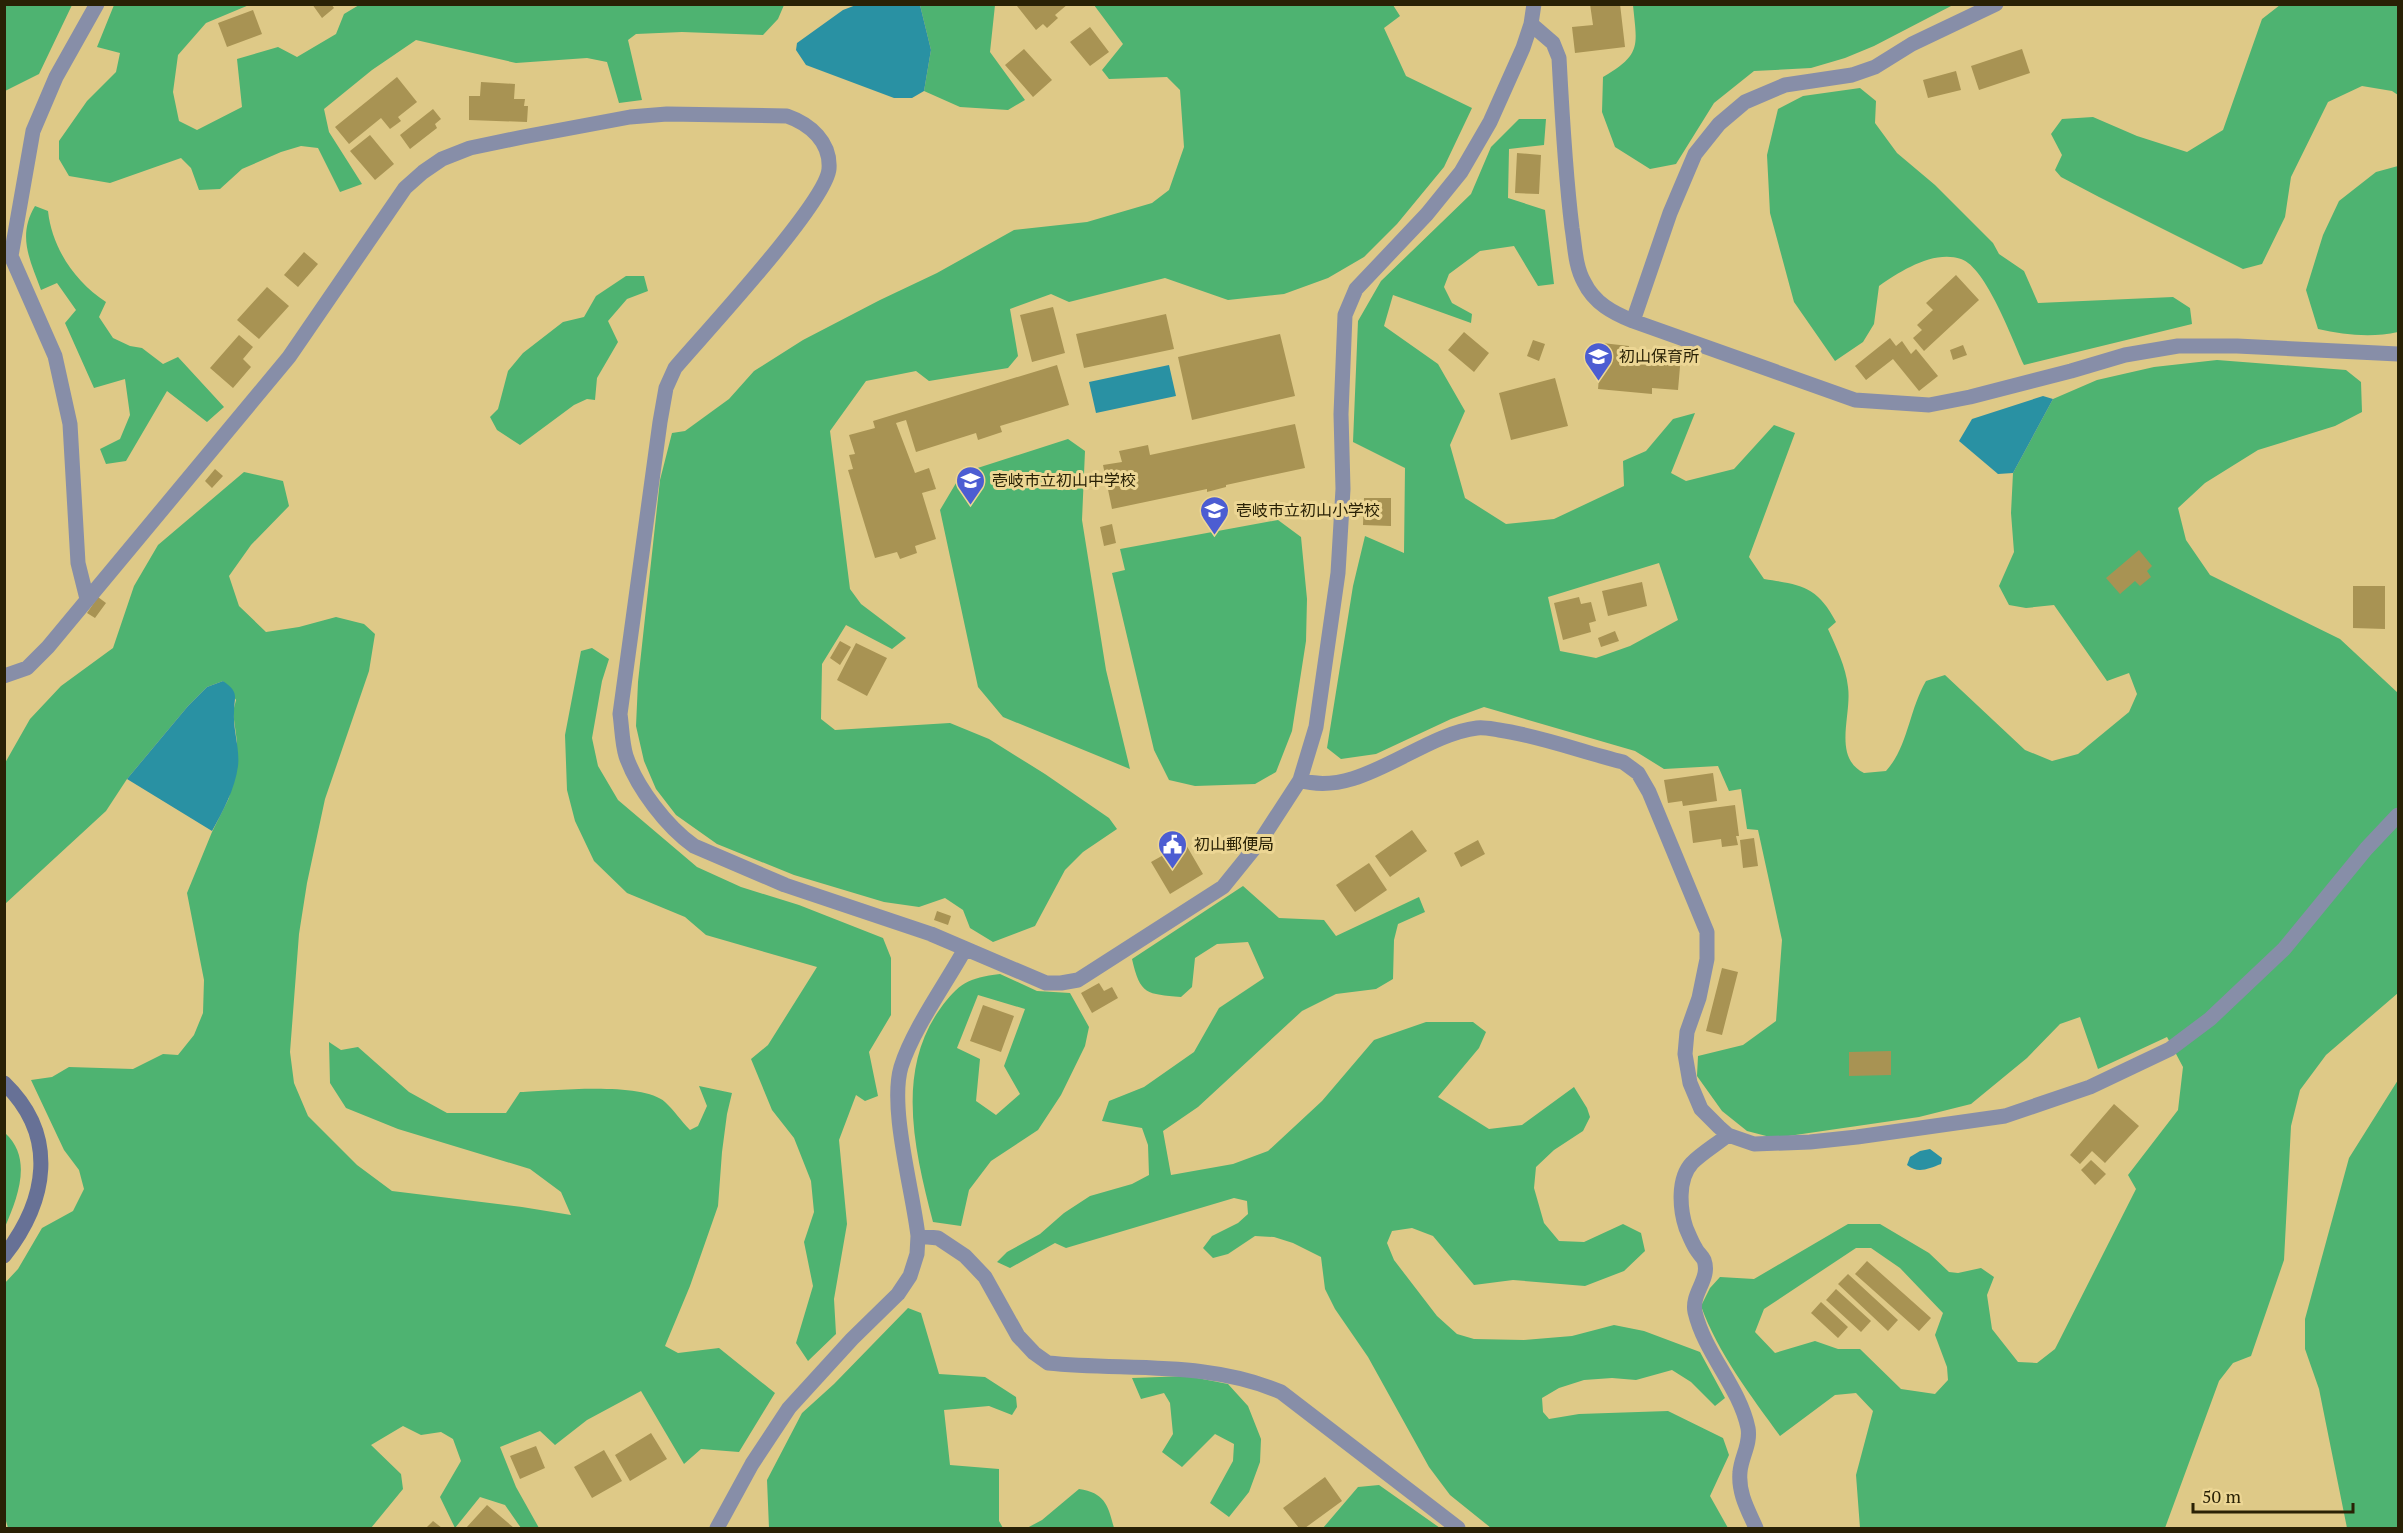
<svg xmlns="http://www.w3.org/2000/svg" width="2403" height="1533" font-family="'PT Serif','Noto Sans JP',serif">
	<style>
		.green { fill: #4eb371; fill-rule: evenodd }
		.water { fill: #2991a3 }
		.building { fill: #a89353 }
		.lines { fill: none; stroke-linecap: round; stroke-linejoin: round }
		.minor { stroke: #878ea8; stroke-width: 15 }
		.secondary { stroke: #677196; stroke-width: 15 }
		.labels { text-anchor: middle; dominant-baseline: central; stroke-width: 6; stroke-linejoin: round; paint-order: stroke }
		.poi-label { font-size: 16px; fill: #292105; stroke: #ecd694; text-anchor: start }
	</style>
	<rect width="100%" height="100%" fill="#dec987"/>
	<path class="green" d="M5 4 72 5 39 74 5 91Z
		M114 5H249L206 23 178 55 173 92 179 121 197 130 242 107 237 59 278 47 297 57 336 34 344 14 359 5H784L778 19 763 35 682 32 636 34 628 40 642 100 619 103 607 62 587 58 516 63 416 40 372 70 324 109 329 132 362 184 340 192 318 148 301 146 281 152 242 169 220 189 199 190 191 168 181 158 110 183 69 176 59 159V141L87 101 116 72 120 53 97 47Z
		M920 5H995L990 52 1025 100 1008 110 960 107 924 91 931 50Z
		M1094 5H1393L1400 16 1384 28 1406 76 1472 108 1444 167 1397 224 1364 257 1328 278 1284 294 1228 300 1165 278 1069 302 1051 294 1010 309 1018 356 1008 368 929 381 916 371 866 381 830 431 850 589 861 604 906 638 892 649 846 625 822 664 821 719 835 730 950 723 989 739 1045 774 1109 818 1117 829 1083 852 1065 870 1035 926 993 942 970 928 963 910 945 898 919 907 884 902 794 875 717 844 676 815 656 789 644 761 636 726 638 682 660 480 672 433 685 431 729 399 754 371 803 340 880 300 937 273 1014 230 1087 222 1152 203 1169 190 1184 147 1180 90 1167 77 1109 79 1102 70 1123 44Z
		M1633 5V4L1953 5 1874 46 1845 58 1811 68 1754 71 1714 103 1676 164 1650 169 1615 147 1602 112 1603 77C1642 54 1637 46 1633 5Z
		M2280 5H2398V95L2392 91 2362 86 2328 102 2291 177 2285 217 2262 264 2243 269 2099 197 2061 177 2055 170 2062 155 2051 134 2062 119 2093 117 2137 136 2187 152 2223 130 2262 19Z
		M1860 88 1876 101 1875 123 1897 153 1935 185 1993 243 1999 254 2024 271 2038 303 2173 297 2190 308 2192 324 2024 365C2013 341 1986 267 1961 259 1933 250 1901 271 1879 286L1874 324 1863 342 1835 361 1794 302 1770 213 1767 155 1778 109 1803 96Z
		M1519 119H1546L1544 145 1509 149 1508 198 1545 210 1554 284 1538 286 1514 246 1480 251 1449 274 1444 287 1452 303 1472 314 1471 323 1393 295 1384 326 1438 364 1465 411 1450 445 1465 498 1506 524 1554 519 1624 486 1623 461 1646 451 1673 419 1695 413 1671 473 1686 481 1734 469 1774 425 1795 433 1749 557 1764 579C1802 585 1817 586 1836 622L1828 629C1836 647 1846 667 1848 687 1852 715 1832 757 1864 773L1886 771C1908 747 1909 710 1926 681L1945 675 2025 750 2052 761 2078 754 2129 712 2137 694 2129 673 2107 681 2054 605 2026 608 2009 605 1999 586 2014 552 2011 513 2013 473 2053 399 2097 380 2154 367 2217 360 2346 370 2361 382 2362 412 2335 426 2258 450 2205 483 2178 508 2186 540 2210 575 2340 639 2398 693V993L2326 1055 2300 1090 2291 1126 2284 1260 2251 1356 2233 1363 2219 1381 2165 1528H1860L1856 1475 1873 1411 1856 1393 1835 1395 1780 1436C1751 1396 1718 1353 1701 1306L1710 1288 1720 1277 1754 1279 1848 1224H1880L1929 1253 1949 1272 1958 1273 1981 1268 1994 1277 1987 1295 1992 1329 2018 1362 2037 1363 2055 1349 2136 1189 2128 1175 2178 1110 2183 1067 2167 1037 2098 1069 2080 1017 2060 1024 2027 1058 1971 1104 1919 1117 1774 1138 1747 1131 1722 1111 1697 1076 1698 1056 1743 1045 1776 1021 1782 940 1758 830 1747 829 1741 789 1729 791 1718 766 1664 769 1635 751 1484 707 1451 719 1376 754 1341 759 1327 748 1353 586 1365 536 1404 553 1405 468 1353 442 1358 321 1381 281 1471 194 1491 147ZM1659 563 1678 620 1630 646 1596 658 1560 651 1548 597ZM1856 1248H1871L1900 1268 1943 1313 1935 1335 1947 1367 1948 1380 1935 1394 1901 1389 1860 1349H1838L1815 1341 1775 1353 1755 1332 1764 1309Z
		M2398 166V332C2372 338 2344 335 2318 329L2306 290 2323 235 2339 201 2376 172Z
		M35 206 48 211C52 248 75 282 106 302L99 317 113 338 130 346 142 348 163 364 178 357 224 407 207 422 167 391 126 461 106 464 100 449 120 439 130 415 125 379 94 388 65 323 76 310 57 283 41 290C30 260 17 236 35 206Z
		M626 276H644L648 291 627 299 608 321 618 342 597 378 595 400 587 399 574 405 520 445 497 430 490 417 498 409 508 371 523 353 563 322 584 317 596 296Z
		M1068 439 1085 451 1082 520 1106 670 1130 769 1003 717 978 687 940 510 962 473Z
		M244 472 283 481 289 506 251 545 229 576 239 606 266 632 299 627 336 617 364 624 375 634 369 671 325 799 307 883 299 934 290 1052 294 1083 308 1116 357 1165 392 1191 522 1207 571 1215 561 1192 530 1169 398 1129 346 1108 330 1083 329 1042 341 1050 358 1047 409 1092 447 1113H506L520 1092C551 1091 642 1081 665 1102 674 1110 681 1121 690 1130L698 1126 707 1106 699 1086 732 1093 727 1114 722 1152 718 1206 690 1286 665 1346 678 1353 719 1348 775 1393 739 1452 701 1449 684 1464 641 1391 587 1420 555 1445 540 1431 500 1447 516 1487 539 1528H521L505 1505 480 1497 455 1528 440 1497 461 1461 453 1439 441 1432 421 1435 403 1426 371 1445 401 1474 403 1489 371 1528H8L4 1514V1284L18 1269 42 1228 73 1211 84 1189 79 1170 64 1150 31 1080 52 1077 69 1067 133 1069 163 1054 178 1055 194 1035 203 1013 204 980 187 893 212 832 229 798 237 742 233 712 236 700 223 681 207 687 188 706 127 779 106 811 5 904V763L30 719 61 686 113 648 134 586 158 545Z
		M1278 520 1301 537 1307 599 1306 641 1292 731 1276 772 1255 784 1195 786 1169 780 1154 750 1112 573 1125 570 1120 549Z
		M592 648 609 659 602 681 592 738 598 766 618 800 697 867 741 887 799 905 883 938 891 958V1015L869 1052 878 1096 865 1101 856 1095 839 1140 847 1224 834 1299 836 1334 808 1361 796 1343 813 1286 804 1242 814 1212 811 1181 794 1138 772 1110 751 1059 768 1045 817 967 706 935 685 917 627 893 594 861 575 821 567 790 565 735 581 651Z
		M1243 886 1279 918 1324 920 1336 936 1419 897 1425 912 1398 924 1394 940 1393 979 1376 989 1336 994 1302 1011 1198 1107 1163 1131 1171 1175 1233 1164 1268 1151 1322 1101 1374 1040 1426 1022H1473L1486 1032 1479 1048 1438 1097 1489 1129 1522 1125 1574 1087 1587 1108 1590 1117 1583 1131 1554 1150 1536 1167 1534 1188 1544 1223 1559 1241 1584 1242 1623 1224 1641 1233 1645 1251 1624 1271 1585 1286 1513 1280 1474 1285 1433 1236 1412 1228 1392 1231 1387 1243 1394 1260 1437 1316 1457 1334 1474 1339 1524 1340 1572 1336 1614 1325 1644 1331 1700 1352 1725 1398 1715 1406 1691 1382 1672 1370 1636 1380 1612 1378 1584 1380 1559 1388 1542 1398 1543 1412 1549 1419 1579 1414 1668 1411 1723 1438 1729 1455 1710 1496 1728 1528H1491L1450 1495 1429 1467 1368 1357 1335 1309 1325 1289 1321 1257 1293 1243 1274 1237 1255 1236 1228 1254 1213 1258 1203 1248 1212 1236 1238 1223 1248 1214 1247 1201 1234 1198 1066 1248 1055 1243 1010 1268 997 1262 1007 1252 1040 1234 1064 1213 1090 1196 1132 1184 1149 1175 1148 1145 1142 1128 1102 1121 1109 1101 1144 1087 1194 1052 1219 1008 1264 978 1248 942 1217 944 1195 958 1192 987 1181 997C1147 994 1140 995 1132 959Z
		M1000 974 1037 991 1070 993 1089 1027 1085 1046 1061 1095 1038 1130 991 1161 969 1190 961 1226 933 1222C915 1152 895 1072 940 1009 959 983 968 978 1000 974ZM978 995 1025 1009 1004 1066 1020 1094 996 1115 976 1101 980 1059 957 1048Z
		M2398 1080V1528H2347L2319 1389 2305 1349V1319L2349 1158Z
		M5 1133C33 1158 18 1197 5 1227Z
		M908 1308 921 1313 939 1374 985 1377 1016 1397 1017 1407 1012 1415 989 1406 944 1410 950 1465 999 1469V1521L1003 1528H769L767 1480 802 1413 834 1384Z
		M1187 1376 1228 1384 1248 1406 1261 1439 1260 1462 1249 1492 1229 1517 1210 1503 1233 1461 1234 1444 1215 1434 1182 1467 1162 1452 1173 1434 1170 1403 1164 1393 1141 1399 1132 1378Z
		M1379 1485 1440 1528H1323L1358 1487Z
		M1079 1489C1105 1493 1108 1505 1114 1528H1027L1042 1520Z"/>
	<path class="water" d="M856 5H920L931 50 924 91 912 98H894L806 65 796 50 797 43 843 10Z
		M1169 365 1176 396 1096 413 1089 382Z
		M2043 396 2053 399 2013 473 1998 474 1959 441 1972 419Z
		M223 681C240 693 234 696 234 713 233 731 240 748 238 766 235 789 223 811 212 831L127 779 188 706 207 687Z
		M1930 1149 1942 1158 1941 1164C1928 1169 1918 1174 1907 1165L1910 1157 1920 1151Z"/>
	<path class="building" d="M312 4H331L334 8 322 18Z
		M1019 4H1068L1055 15 1058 18 1047 28 1043 24 1036 30 1017 6Z
		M1590 4H1620L1625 47 1575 53 1572 27 1593 25Z
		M253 10 262 34 227 47 218 23Z
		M1090 27 1109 52 1090 66 1070 42Z
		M1024 49 1052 80 1033 97 1005 65Z
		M2022 49 2030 73 1979 90 1971 66Z
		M1956 71 1961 90 1928 98 1923 80Z
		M397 77 417 102 398 117 401 121 390 129 381 118 349 144 335 127Z
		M481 82 515 84 514 99H525L524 106H528L527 122 469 120V96H480Z
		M433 109 441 119 435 124 437 128 410 149 400 135Z
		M370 135 394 164 375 180 350 151Z
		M1517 153 1541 155 1539 194 1515 193Z
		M304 252 318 264 298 287 284 275Z
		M1956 275 1979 300 1924 351 1913 338 1922 330 1917 325 1933 310 1926 303Z
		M267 287 289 306 259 339 237 320Z
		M1053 307 1065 353 1032 362 1020 315Z
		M1166 314 1174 349 1084 368 1076 334Z
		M1464 332 1489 353 1474 372 1448 350Z
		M1280 334 1295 396 1192 420 1178 357Z
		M239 335 253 347 243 359 251 367 233 388 210 368Z
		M1890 338 1896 346 1902 341 1911 354 1916 349 1938 376 1919 391 1893 359 1866 380 1855 366Z
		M1533 340 1545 344 1539 361 1527 356Z
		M1602 343 1629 346V350L1681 355 1678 390 1652 388V394L1598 389Z
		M1963 345 1967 355 1953 360 1950 350Z
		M1057 365 1069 405 1000 426 1002 432 978 440 976 433 916 452 906 420 896 423 915 473 929 468 936 489 922 493 936 539 915 546 917 553 900 559 897 552 875 558 848 470 853 469 849 455 855 454 849 435 875 428 873 421Z
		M1555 378 1568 426 1511 440 1499 393Z
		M1295 424 1305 468 1226 485V487L1207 492V489L1112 509 1103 465 1122 462 1119 451 1148 445 1150 455Z
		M215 469 223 476 212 488 205 481Z
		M1364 498H1391V526L1363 525Z
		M1112 524 1116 543 1104 546 1100 527Z
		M2139 550 2152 566 2147 571 2151 577 2140 586 2135 581 2120 594 2106 578Z
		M1642 582 1647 606 1608 616 1602 591Z
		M2353 586H2385V629L2353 628Z
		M98 597 106 603 95 618 87 613Z
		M1579 597 1581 604 1591 602 1596 621 1589 623 1591 632 1563 640 1554 603Z
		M1615 631 1619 641 1601 647 1598 638Z
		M840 641 851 647 840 665 830 658Z
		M856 643 887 658 867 696 837 680Z
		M1713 773 1717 801 1683 806 1682 801 1668 803 1664 780Z
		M1735 805 1739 836H1736L1738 845 1722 847 1721 839 1693 843 1689 811Z
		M1412 830 1427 851 1390 877 1375 856Z
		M1754 838 1758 866 1743 868 1740 840Z
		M1478 840 1485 854 1461 867 1454 853Z
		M1185 843 1203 874 1170 894 1151 862Z
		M1369 863 1387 890 1355 912 1336 885Z
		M937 911 951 916 948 925 934 920Z
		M1722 968 1738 972 1722 1035 1706 1031Z
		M1099 983 1104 991 1112 987 1118 998 1092 1013 1081 993Z
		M983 1005 1014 1016 1001 1052 970 1041Z
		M1891 1051V1075L1849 1076V1052Z
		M2114 1104 2139 1126 2105 1163 2092 1151 2080 1164 2070 1155Z
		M2091 1160 2106 1174 2095 1185 2081 1170Z
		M1867 1261 1931 1318 1919 1331 1855 1274Z
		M1848 1274 1898 1320 1888 1331 1838 1284Z
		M1836 1289 1871 1321 1861 1332 1826 1300Z
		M1821 1302 1848 1327 1838 1338 1811 1313Z
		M651 1433 667 1459 630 1481 615 1455Z
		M536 1446 545 1468 520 1479 510 1456Z
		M604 1450 622 1481 592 1498 574 1467Z
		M1325 1477 1342 1501 1305 1528H1299L1283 1508Z
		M487 1505 514 1528H466Z
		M433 1521 442 1528H426Z"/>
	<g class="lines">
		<path class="minor" d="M1531 24 1553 43 1559 58C1562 115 1565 172 1572 228 1575 246 1575 266 1584 282 1594 303 1613 313 1633 321L1855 400 1929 405 1970 397 2071 371 2125 355 2178 346H2237L2398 354
			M1633 321 1670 213 1695 154 1719 124 1745 102 1785 85 1852 75 1875 67 1912 44 1996 4
			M87 599 78 563 70 424 55 356 11 256 33 131 56 77 97 4
			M4 676 27 668 48 647 289 357 405 188 423 172 442 159 470 148 523 137 630 117 667 114 787 116C810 124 831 142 829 169 826 203 703 335 675 368L666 388 660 422 620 714C622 728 622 743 626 756 637 788 667 827 694 846L785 885 931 934 1046 983H1061L1078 980 1223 887 1261 840 1300 780 1316 727 1338 573 1343 489 1341 414 1345 315 1356 289 1427 214 1461 172 1490 122 1523 48 1531 24 1534 4
			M1300 780C1359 799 1419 735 1477 728 1484 727 1492 729 1499 730 1541 736 1582 752 1623 762L1638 773 1649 792 1707 932V959L1699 998 1687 1032 1685 1054 1690 1083 1701 1109 1719 1127 1728 1135 1754 1144 1810 1142 1857 1137 2005 1116 2090 1087 2170 1049 2210 1019 2284 949 2366 849 2398 815
			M1728 1135C1717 1144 1702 1153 1692 1163 1677 1179 1680 1210 1686 1228 1689 1235 1692 1243 1696 1249 1698 1253 1702 1256 1704 1260 1711 1279 1691 1293 1695 1312 1705 1354 1739 1386 1748 1428 1751 1444 1741 1457 1740 1472 1738 1493 1748 1510 1756 1528
			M918 1236 938 1238 965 1256 985 1277 1018 1336 1034 1353 1048 1363C1127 1371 1206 1360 1281 1392L1458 1528
			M717 1528 752 1464 789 1408 852 1339 898 1294 910 1276 917 1254 918 1236C913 1191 889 1108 901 1067 913 1029 945 985 965 949"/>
		<path class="secondary" d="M4 1083C59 1136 47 1201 4 1256"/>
	</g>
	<defs>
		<symbol id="school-pin" viewBox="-11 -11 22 30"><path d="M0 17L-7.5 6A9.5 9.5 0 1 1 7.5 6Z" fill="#4c5dd2" stroke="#ecd694"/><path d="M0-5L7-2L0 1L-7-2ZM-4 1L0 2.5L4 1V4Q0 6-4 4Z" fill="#fff"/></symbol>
		<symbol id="civic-pin" viewBox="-11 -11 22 30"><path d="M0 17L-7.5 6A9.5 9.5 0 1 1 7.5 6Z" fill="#4c5dd2" stroke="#ecd694"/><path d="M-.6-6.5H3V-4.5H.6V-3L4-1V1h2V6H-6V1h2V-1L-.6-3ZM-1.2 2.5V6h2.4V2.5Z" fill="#fff"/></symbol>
	</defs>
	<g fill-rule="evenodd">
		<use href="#school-pin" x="1582" y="340" width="33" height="45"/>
		<use href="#school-pin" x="954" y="464" width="33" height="45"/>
		<use href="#school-pin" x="1198" y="494" width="33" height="45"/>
		<use href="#civic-pin" x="1156" y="828" width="33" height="45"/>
	</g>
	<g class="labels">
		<g class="poi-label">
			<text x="1619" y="356">初山保育所</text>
			<text x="992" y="480">壱岐市立初山中学校</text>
			<text x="1236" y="510">壱岐市立初山小学校</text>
			<text x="1194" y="844">初山郵便局</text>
		</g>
	</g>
	<rect width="2403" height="1533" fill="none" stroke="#292105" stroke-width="12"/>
	<path d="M2193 1503v9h160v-9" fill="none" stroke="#292105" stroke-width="3"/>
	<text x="2202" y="1503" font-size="18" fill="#292105" stroke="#ecd694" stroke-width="4.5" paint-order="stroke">50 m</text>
</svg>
